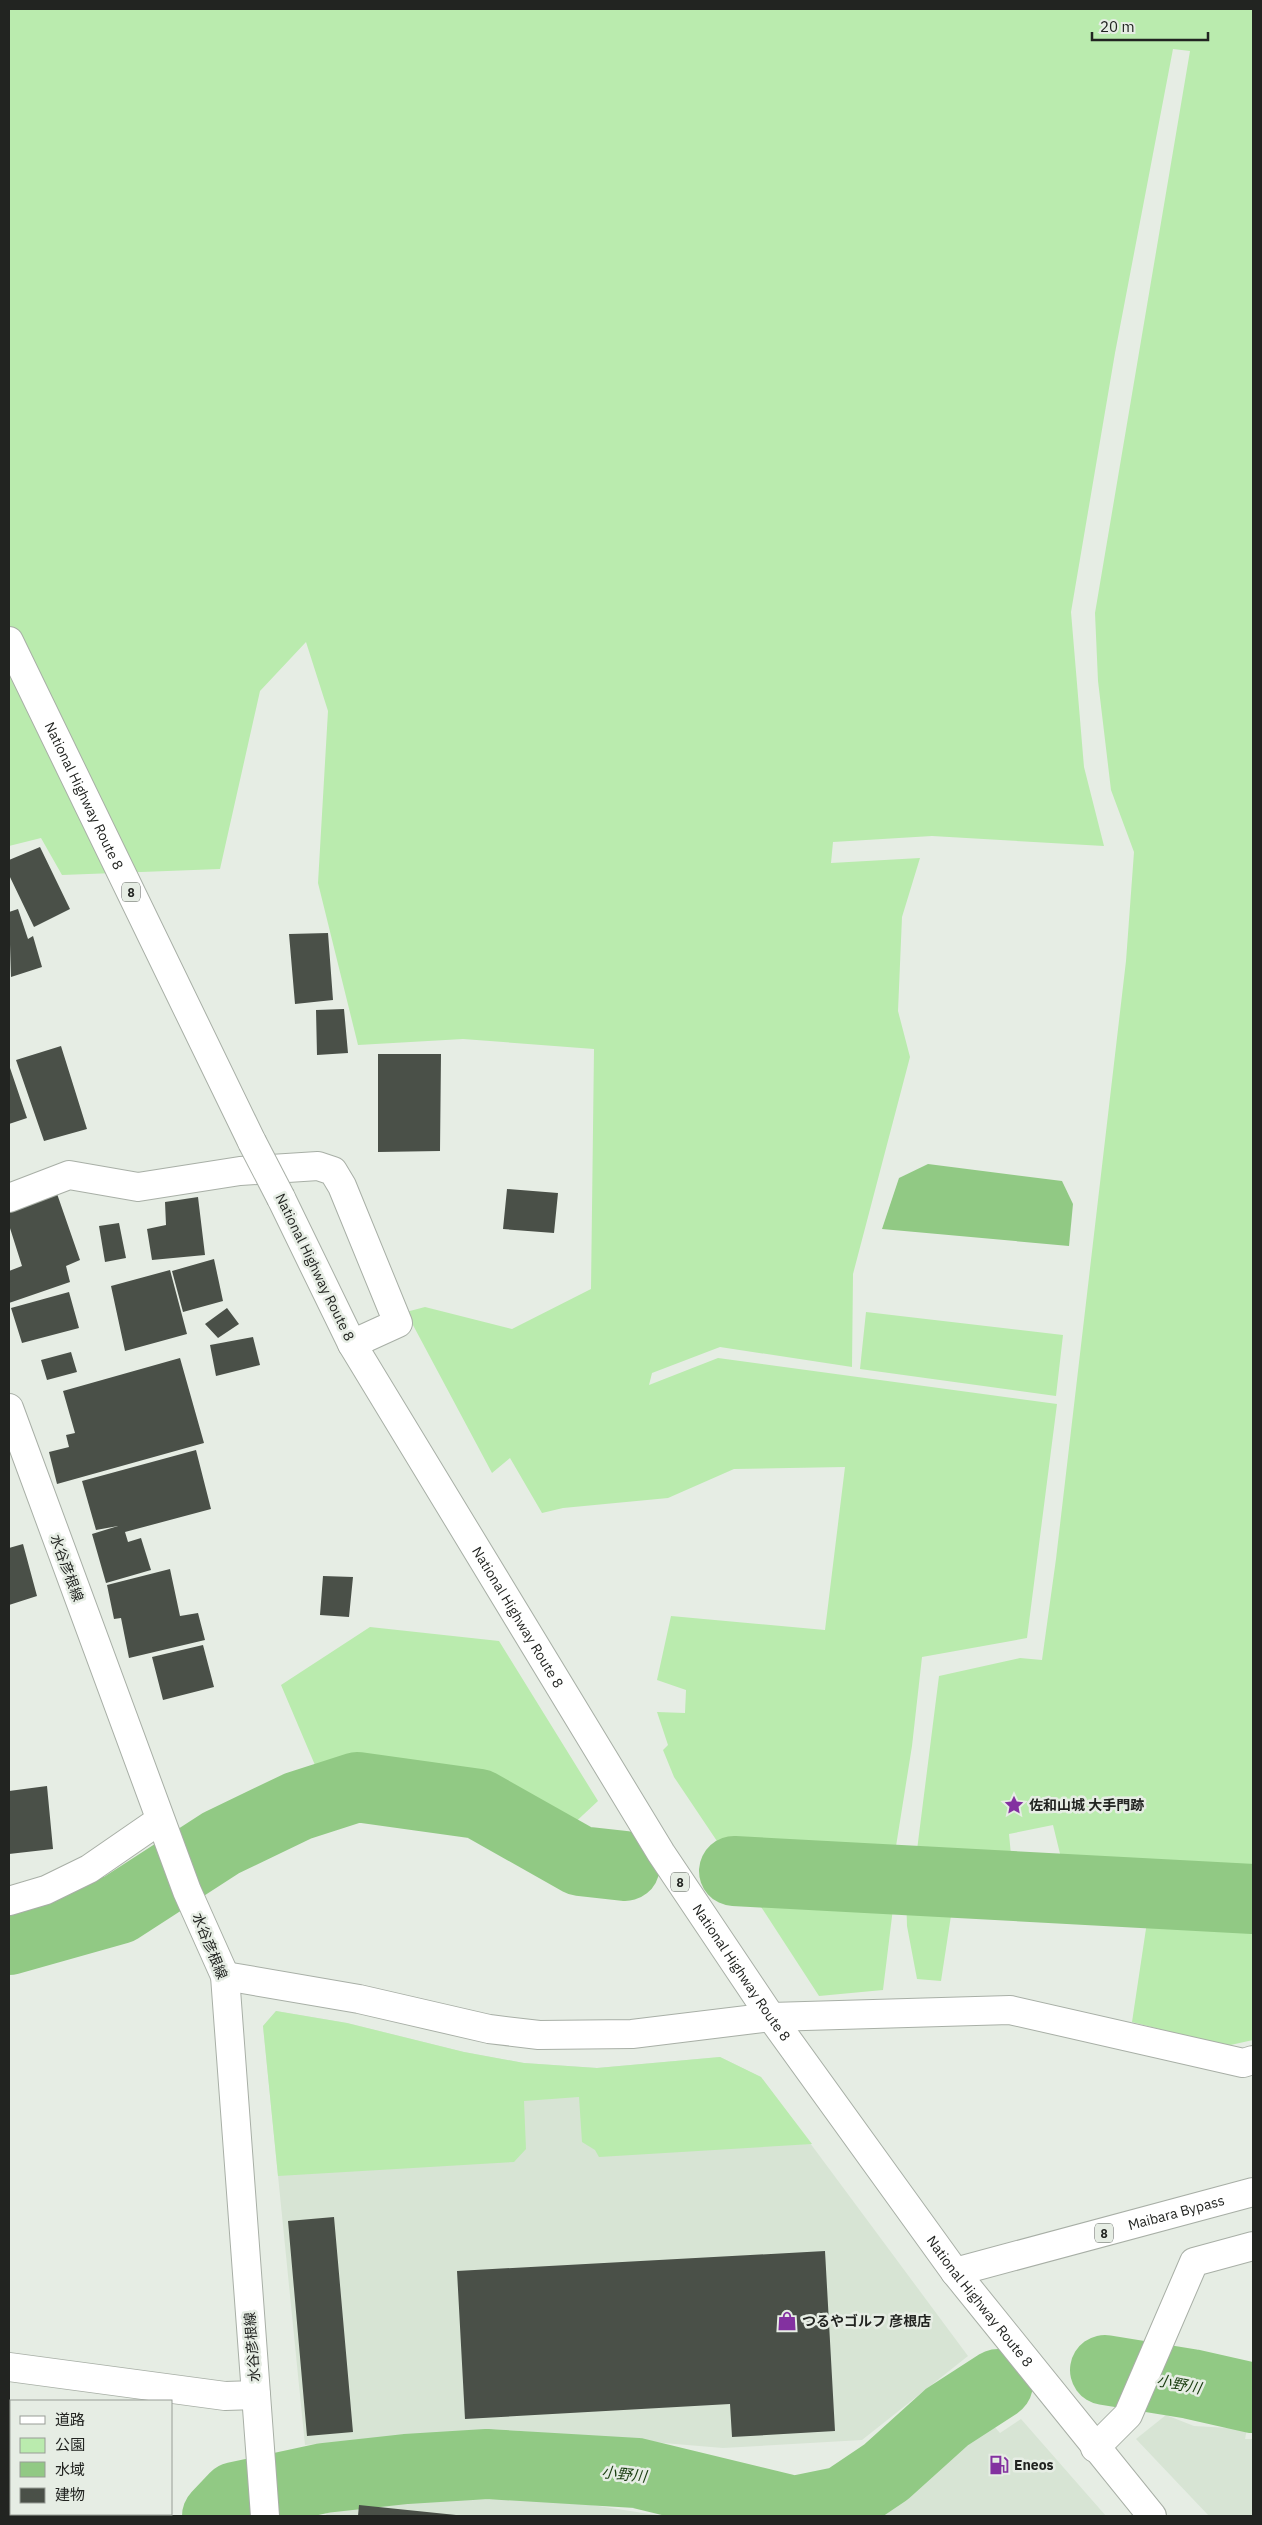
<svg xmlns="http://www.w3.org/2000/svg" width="1262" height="2525" font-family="'IBM Plex Sans','Noto Sans JP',sans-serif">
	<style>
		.built { fill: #d7e4d4 }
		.green { fill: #baebae }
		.water { fill: #91c984 }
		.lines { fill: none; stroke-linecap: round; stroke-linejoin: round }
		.river { stroke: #91c984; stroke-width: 70 }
		.building { fill: #4a5048 }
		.minor-casing { stroke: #a8afa6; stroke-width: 30 }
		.tertiary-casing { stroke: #a8afa6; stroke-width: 30 }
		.secondary-casing { stroke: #a8afa6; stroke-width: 30 }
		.trunk-casing { stroke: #a8afa6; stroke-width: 30 }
		.minor { stroke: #fff; stroke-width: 28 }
		.tertiary { stroke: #fff; stroke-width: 28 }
		.secondary { stroke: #fff; stroke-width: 28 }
		.trunk { stroke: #fff; stroke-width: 28 }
		.trunk-bridge-casing { stroke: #a8afa6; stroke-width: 30; stroke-linecap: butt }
		.trunk-bridge { stroke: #fff; stroke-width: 28 }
		.labels { text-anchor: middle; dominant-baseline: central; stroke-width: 5; stroke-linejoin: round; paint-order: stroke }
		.shield { fill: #e6ede4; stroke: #5d605c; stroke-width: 1 }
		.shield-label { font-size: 12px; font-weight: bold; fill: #222421 }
		.street-label { font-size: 14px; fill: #222421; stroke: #e6ede4 }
		.poi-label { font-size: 14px; font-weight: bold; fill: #222421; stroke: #e6ede4; text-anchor: start }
		.water-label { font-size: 15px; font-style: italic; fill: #183c0e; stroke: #e6ede4 }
	</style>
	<rect width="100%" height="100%" fill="#e6ede4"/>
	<path class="built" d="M276 2011 347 2023 464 2052 524 2063 597 2068 720 2057 761 2077 968 2356 862 2440 723 2448 495 2429 305 2445 263 2026Z
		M1166 2415 1194 2426 1247 2429 1245 2439H1253V2516H1209L1136 2439Z
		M1021 2419 1106 2516H866L896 2497 992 2424 1000 2433Z
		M425 2499 560 2500 662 2516H326L327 2510 350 2503Z"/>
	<path class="green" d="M9 9H1253V1876L1063 1866 1053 1825 1009 1834 1013 1876 915 1866 939 1676 1020 1658 1042 1660 1056 1559 1126 961 1134 852 1111 790 1098 681 1095 613 1190 51 1173 49 1115 353 1071 612 1084 767 1104 846 932 836 833 842 831 863 920 858 902 917 898 1011 910 1057 853 1274 852 1367 720 1347 652 1373 649 1385 718 1358 1057 1404 1027 1638 922 1657 912 1746 893 1865 727 1856 674 1777 663 1750 668 1745 657 1712 685 1713 686 1690 657 1680 671 1616 825 1630 845 1467 734 1469 668 1498 563 1508 542 1513 510 1458 492 1473 406 1312 425 1307 512 1329 591 1289 594 1049 463 1039 358 1045 318 883 328 711 306 642 260 691 220 869 62 875 41 838 9 846Z
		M866 1312 1063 1335 1056 1396 860 1369Z
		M370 1627 499 1641 598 1801 569 1828 326 1791 281 1685Z
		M764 1883 895 1892 883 1990 819 1996 754 1896 770 1895Z
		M906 1893 954 1896 941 1981 917 1979 907 1926Z
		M1150 1902 1253 1906V2040L1226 2046 1132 2022Z
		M276 2011 347 2023 464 2052 524 2063 597 2068 720 2057 761 2077 812 2144 599 2157 595 2150 582 2142 579 2097 524 2101 526 2149 514 2162 278 2176 263 2026Z"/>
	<path class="water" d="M928 1164 1062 1181 1073 1204 1069 1246 882 1229 899 1178Z"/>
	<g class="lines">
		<path class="river" d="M734 1871 1253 1899
			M9 1940 119 1909 221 1843 298 1806 357 1787 479 1804 580 1861 625 1866
			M1105 2370 1191 2384 1253 2398
			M217 2516 235 2497 324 2478 406 2469 487 2464 637 2473 794 2511 843 2501 886 2472 947 2417 998 2384"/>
	</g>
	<path class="building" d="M40 847 70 909 34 927 9 875V860Z
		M18 909 28 939 33 936 42 967 11 977 9 912Z
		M328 933 333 1000 295 1004 289 934Z
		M344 1009 348 1053 317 1055 316 1010Z
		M61 1046 87 1129 44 1141 16 1060Z
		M378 1054H441L440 1151 378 1152Z
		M9 1065 27 1118 9 1124Z
		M55 1188 80 1260 66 1266 70 1282 9 1303V1271L22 1266 9 1225V1204Z
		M507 1189 558 1193 554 1233 503 1229Z
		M198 1197 205 1255 152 1260 147 1229 166 1225 165 1202Z
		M119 1223 126 1258 105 1262 99 1226Z
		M214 1259 223 1301 183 1312 172 1271Z
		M170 1270 187 1334 125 1351 111 1286Z
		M69 1292 79 1328 22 1343 11 1308Z
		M227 1308 239 1324 218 1338 205 1324Z
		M253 1337 260 1365 216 1376 210 1345Z
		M71 1352 77 1372 47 1380 41 1360Z
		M180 1358 204 1443 57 1484 49 1452 69 1447 66 1435 75 1433 63 1391Z
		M196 1450 211 1509 125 1532 128 1542 141 1538 151 1570 106 1583 92 1534 118 1526 96 1530 82 1481Z
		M23 1544 37 1596 9 1605V1548Z
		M170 1569 180 1616 198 1613 205 1640 129 1658 121 1618 114 1619 107 1585Z
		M323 1576 353 1577 349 1617 320 1615Z
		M203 1645 214 1687 163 1700 152 1657Z
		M47 1786 53 1849 9 1854V1791Z
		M334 2217 353 2432 307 2436 288 2221Z
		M825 2251 835 2431 732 2437 730 2404 465 2419 457 2271Z
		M359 2505 456 2515V2516H358Z"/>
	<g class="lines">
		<defs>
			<path id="minor" d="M9 1198 69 1175 138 1187 240 1171 318 1166 333 1171 342 1186 398 1323 352 1344
				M225 1976 359 1999 489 2029 539 2035 632 2034 771 2017 1010 2010 1243 2063 1253 2060
				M9 2367 225 2396 256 2395
				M1095 2448 1128 2415 1194 2262 1253 2246"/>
			<path id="tertiary" d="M9 1901 46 1890 89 1869 160 1820"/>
			<path id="secondary" d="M9 1408 187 1891 225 1976 265 2516"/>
			<g id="trunk">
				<path id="s1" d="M9 641 252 1142"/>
				<path id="s2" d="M281 1198 352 1344 661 1853 771 2017 955 2272 1152 2516"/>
				<path id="s3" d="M955 2272 1253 2192"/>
			</g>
		</defs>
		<use href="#minor" class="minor-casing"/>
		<use href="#tertiary" class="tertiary-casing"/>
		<use href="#secondary" class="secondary-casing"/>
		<use href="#trunk" class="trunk-casing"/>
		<use href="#minor" class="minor"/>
		<use href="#tertiary" class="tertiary"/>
		<use href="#secondary" class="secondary"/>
		<use href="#trunk" class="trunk"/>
		<defs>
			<path id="trunk-bridge" d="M252 1142 281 1198"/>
		</defs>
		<use href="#trunk-bridge" class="trunk-bridge-casing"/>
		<use href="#trunk-bridge" class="trunk-bridge"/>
	</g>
	<defs>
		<symbol id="sight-bare" viewBox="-9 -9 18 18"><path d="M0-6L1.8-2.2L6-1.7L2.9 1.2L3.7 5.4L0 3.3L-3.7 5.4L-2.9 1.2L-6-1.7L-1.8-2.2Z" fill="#8331a0" stroke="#e6ede4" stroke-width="2.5" paint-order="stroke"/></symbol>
		<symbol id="shop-bare" viewBox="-9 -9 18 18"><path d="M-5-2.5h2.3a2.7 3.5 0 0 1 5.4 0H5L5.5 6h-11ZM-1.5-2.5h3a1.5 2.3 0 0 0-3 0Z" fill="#8331a0" stroke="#e6ede4" stroke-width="2.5" paint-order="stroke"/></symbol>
		<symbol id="fuel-bare" viewBox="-9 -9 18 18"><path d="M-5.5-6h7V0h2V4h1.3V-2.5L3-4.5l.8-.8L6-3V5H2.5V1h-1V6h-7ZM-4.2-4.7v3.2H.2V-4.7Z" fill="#8331a0" stroke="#e6ede4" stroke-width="2.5" paint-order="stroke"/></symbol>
	</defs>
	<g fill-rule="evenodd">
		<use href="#sight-bare" x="1000" y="1791" width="28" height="28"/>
		<use href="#shop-bare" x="773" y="2307" width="28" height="28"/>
		<use href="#fuel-bare" x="985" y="2451" width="28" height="28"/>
	</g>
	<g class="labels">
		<g class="shield">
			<rect x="122" y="882.5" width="18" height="19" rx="4"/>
			<rect x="671" y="1872.5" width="18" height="19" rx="4"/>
			<rect x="1095" y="2223.5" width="18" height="19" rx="4"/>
		</g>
		<g class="shield-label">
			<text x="131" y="892">8</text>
			<text x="680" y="1882">8</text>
			<text x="1104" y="2233">8</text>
		</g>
		<g class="street-label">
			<text stroke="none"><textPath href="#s1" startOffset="172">National Highway Route 8</textPath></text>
			<text transform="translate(315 1267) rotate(64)">National Highway Route 8</text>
			<text transform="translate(67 1568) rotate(70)">水谷彦根線</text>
			<text stroke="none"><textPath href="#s2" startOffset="482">National Highway Route 8</textPath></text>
			<text transform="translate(210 1946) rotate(68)">水谷彦根線</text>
			<text stroke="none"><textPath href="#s2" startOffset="902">National Highway Route 8</textPath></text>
			<text stroke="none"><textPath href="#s3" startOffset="229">Maibara Bypass</textPath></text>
			<text stroke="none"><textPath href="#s2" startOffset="1308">National Highway Route 8</textPath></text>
			<text transform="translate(252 2347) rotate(-94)">水谷彦根線</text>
		</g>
		<g class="poi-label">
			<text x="1029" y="1805">佐和山城 大手門跡</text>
			<text x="802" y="2321">つるやゴルフ 彦根店</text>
			<text x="1014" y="2465">Eneos</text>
		</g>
		<g class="water-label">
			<text transform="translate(1179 2384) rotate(11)">小野川</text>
			<text transform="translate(624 2474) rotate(6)">小野川</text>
		</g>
	</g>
	<rect width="1262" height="2525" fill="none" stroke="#222421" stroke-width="20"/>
	<rect x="10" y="2400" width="162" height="115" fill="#e6ede4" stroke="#989d96"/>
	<rect x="20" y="2416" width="25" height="8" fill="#ffffff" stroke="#989d96"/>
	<text x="55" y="2425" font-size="15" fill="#222421">道路</text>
	<rect x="20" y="2438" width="25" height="15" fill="#baebae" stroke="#989d96"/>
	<text x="55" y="2450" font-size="15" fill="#222421">公園</text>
	<rect x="20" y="2462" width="25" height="15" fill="#91c984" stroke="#989d96"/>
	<text x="55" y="2475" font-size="15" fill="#222421">水域</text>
	<rect x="20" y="2488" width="25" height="15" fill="#4a5048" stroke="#989d96"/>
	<text x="55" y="2500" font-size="15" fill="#222421">建物</text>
	<path d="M1092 32v8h116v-8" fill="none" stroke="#222421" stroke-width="2.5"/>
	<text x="1100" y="32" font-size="15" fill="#222421" stroke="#e6ede4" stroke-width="4" paint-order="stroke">20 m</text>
</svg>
